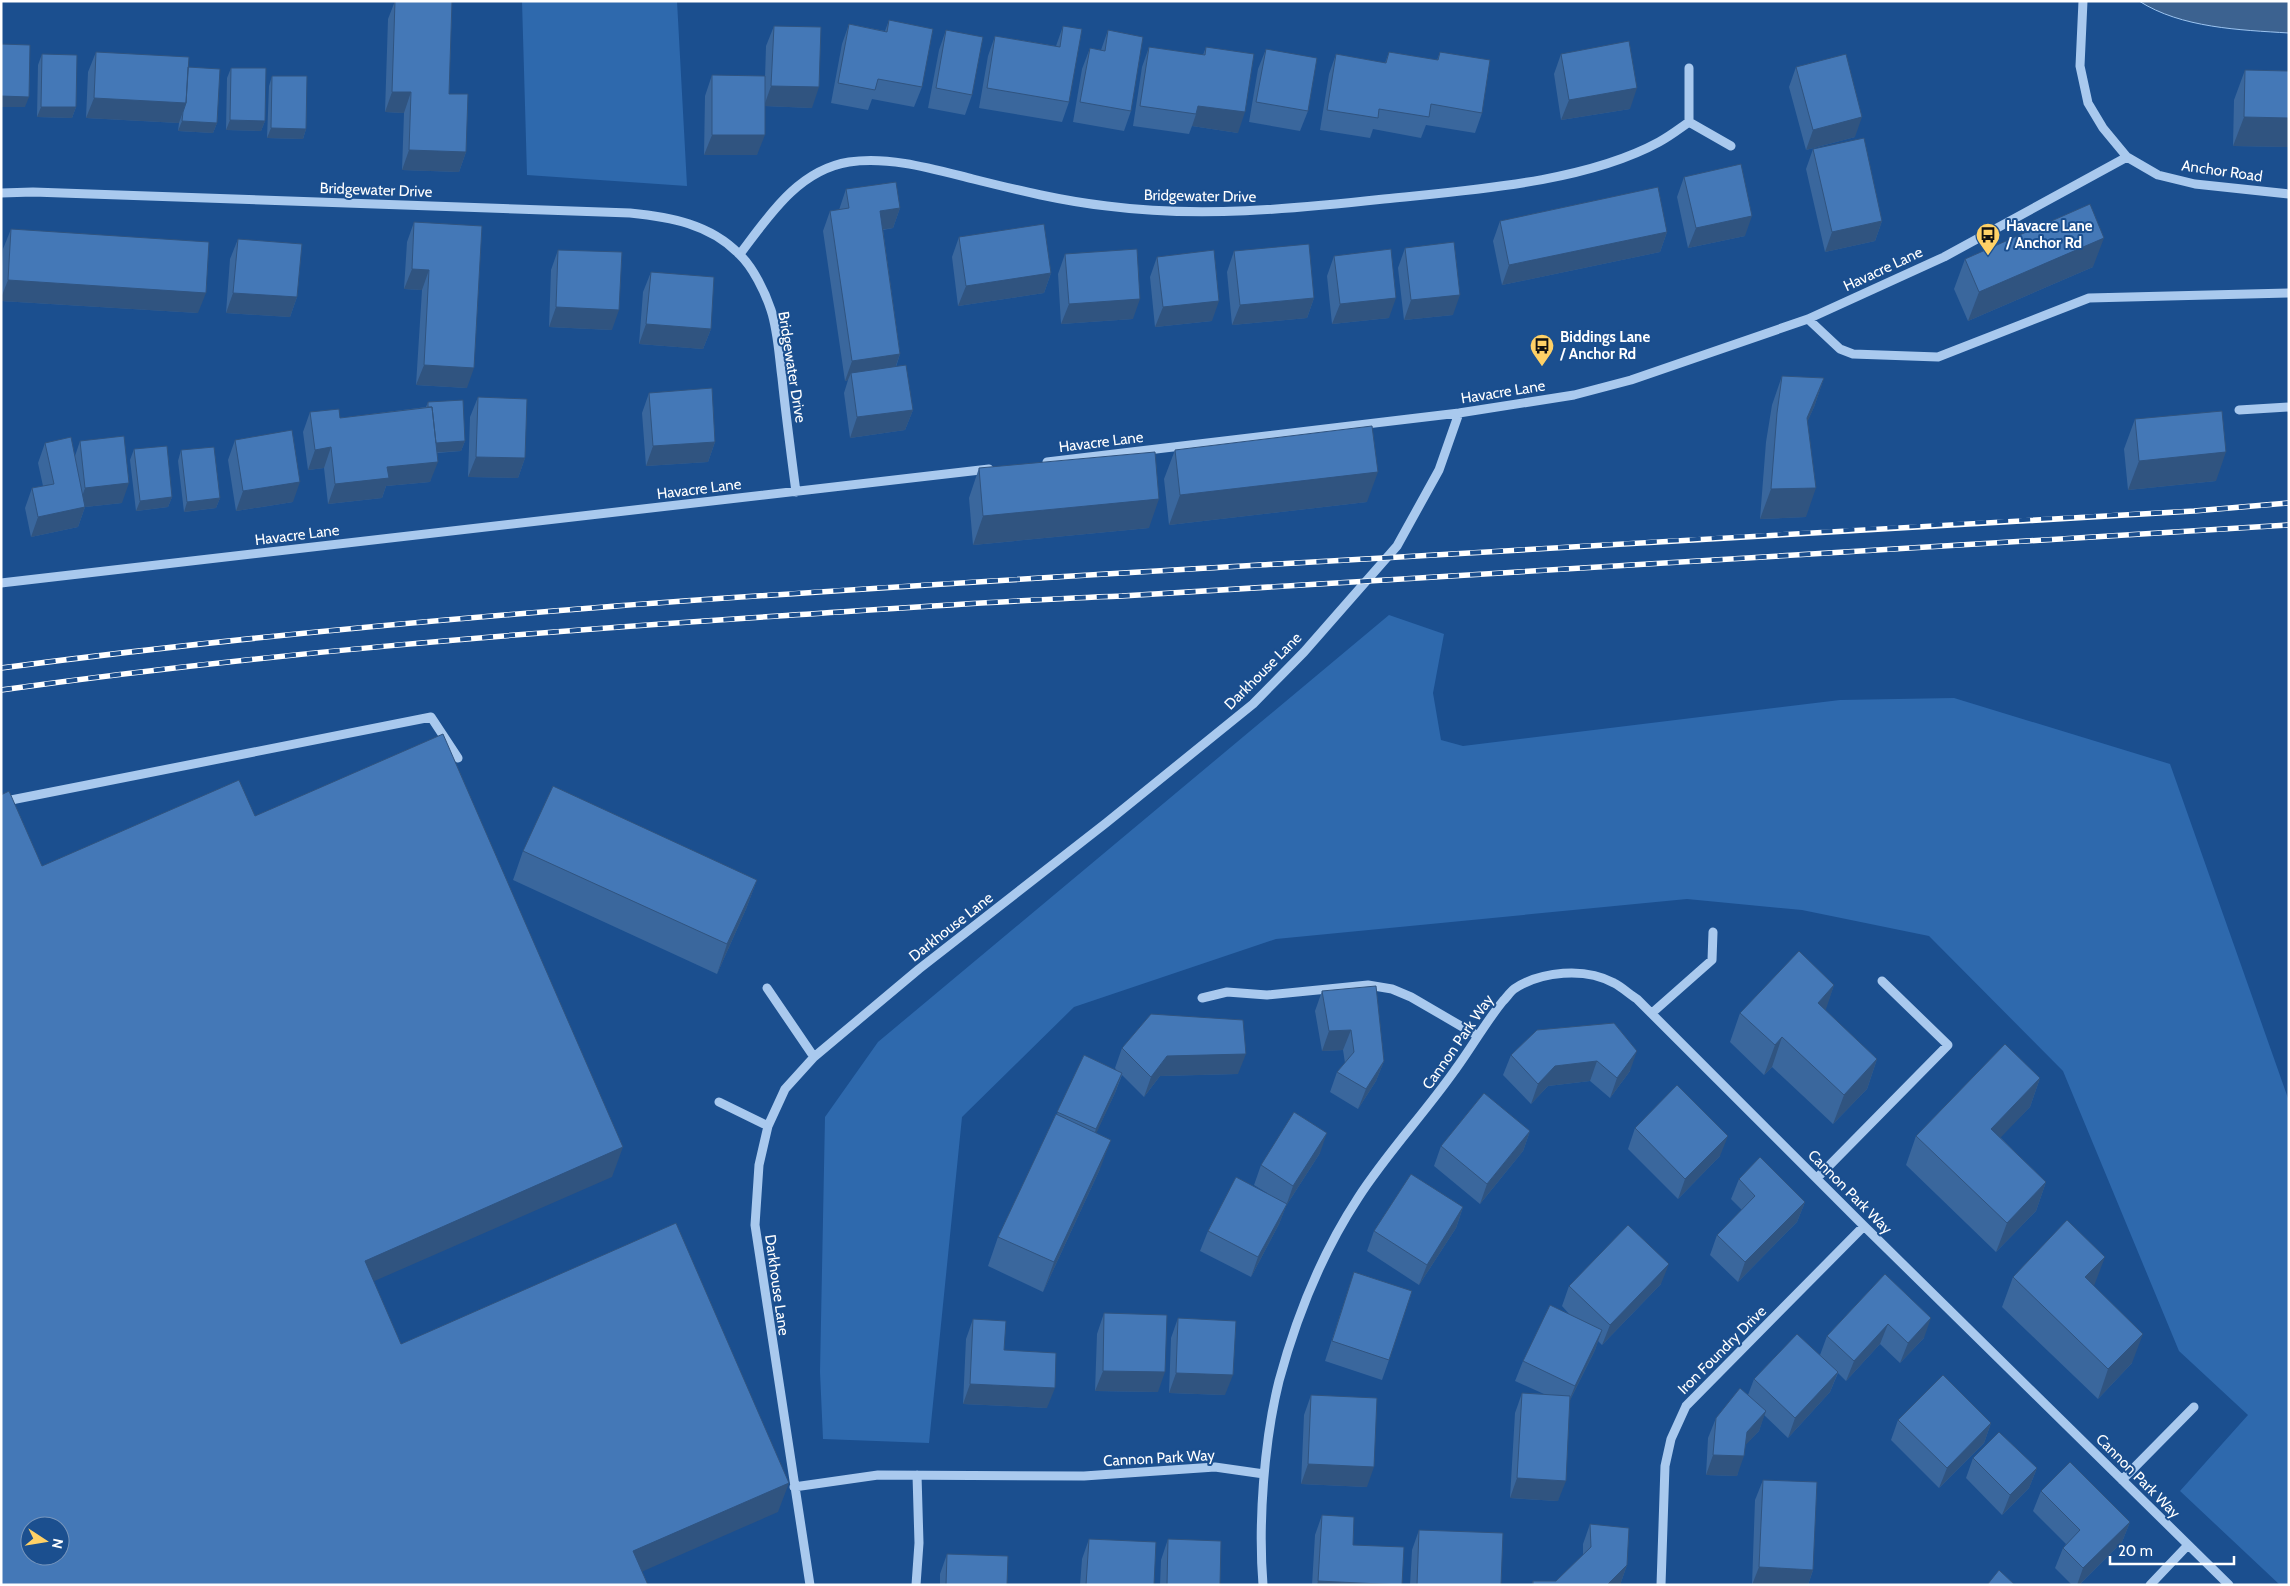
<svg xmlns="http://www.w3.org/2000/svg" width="2290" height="1586" font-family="Cabin,sans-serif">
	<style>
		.green { fill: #2e69ad }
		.water { fill: #3c6290; stroke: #9cc4f0 }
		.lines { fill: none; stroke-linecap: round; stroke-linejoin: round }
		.minor { stroke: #a9c9ee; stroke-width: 9 }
		.rail-casing { stroke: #fff; stroke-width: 5.5 }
		.rail { stroke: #1b4f8f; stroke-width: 4; stroke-dasharray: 11; stroke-linecap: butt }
		.wall { fill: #3a679d }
		.shaded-wall { fill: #305480 }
		.building { fill: #4478b7; stroke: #305480; fill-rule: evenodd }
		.labels { text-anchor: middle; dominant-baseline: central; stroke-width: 4; stroke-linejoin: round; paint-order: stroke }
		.street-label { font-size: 15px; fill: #fff; stroke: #1b4f8f }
		.poi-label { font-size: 15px; font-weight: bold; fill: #fff; stroke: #1b4f8f; text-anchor: start }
	</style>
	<rect width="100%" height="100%" fill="#1b4f8f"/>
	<path class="green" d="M522 1H677L687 186 527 175Z
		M1389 615 1444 634 1433 693 1441 740 1463 746 1840 700 1954 698 2170 764 2289 1101V1585H2280L2180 1491 2248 1415 2179 1351 2063 1071 1929 936 1802 910 1687 899 1276 939 1074 1007 962 1117 929 1443 823 1439 820 1372 825 1117 878 1042Z"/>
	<path class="water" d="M2139 1H2289V33C2240 30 2181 28 2139 1Z"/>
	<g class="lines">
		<path class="minor" d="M2083 1 2080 66 2088 103 2103 128 2127 157 2158 175 2195 184 2289 194
			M1689 68V122L1731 146
			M1 193 33 192 630 213C670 217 710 224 739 254 753 267 765 292 771 310 778 331 779 356 782 378 786 416 791 454 796 492
			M740 254C768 217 798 170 849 162 890 156 933 169 973 179 1017 190 1062 201 1107 206 1199 218 1292 209 1384 199 1469 190 1584 183 1659 142 1670 136 1679 129 1689 122
			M1808 319 1840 349 1853 354 1938 357 2089 298 2289 293
			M2239 410 2289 407
			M1047 462 1459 413 1574 395 1631 380 1808 319 1944 257 2127 157
			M1 583 989 469
			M1 802 431 717 458 758
			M767 988 814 1057
			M1202 998 1227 992 1267 995 1368 985 1392 989 1411 997 1478 1036
			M1652 1013 1712 960 1713 932
			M719 1102 768 1126
			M1817 1178 1948 1045 1882 981
			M2122 1480 2194 1407
			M794 1487 878 1475 1084 1476 1215 1467 1264 1474
			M810 1585 755 1225 759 1165 768 1126 785 1089 814 1057 919 969 1106 823 1253 704 1304 652 1397 546 1439 470 1459 413
			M916 1585 919 1543 917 1475
			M1263 1585C1258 1523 1264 1441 1279 1381 1296 1318 1322 1253 1358 1198 1387 1153 1424 1114 1455 1070 1472 1047 1485 1023 1503 1001 1507 997 1510 992 1514 989 1541 971 1585 967 1614 983 1622 987 1629 994 1637 999L1864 1226 2229 1585
			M1661 1585 1665 1466 1671 1439 1686 1406 1864 1226
			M2150 1585 2188 1545"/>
		<defs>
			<path id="rail" d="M1 668C425 612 852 589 1278 564 1583 547 1888 526 2194 511L2289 503
				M1 690C259 654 518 633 778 616 892 609 1007 600 1122 596L2289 525"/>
		</defs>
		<use href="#rail" class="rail-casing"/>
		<use href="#rail" class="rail"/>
	</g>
	<path class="wall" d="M395 1H452L449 94 466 152 459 172 402 170 404 113 385 112 388 19Z
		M889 20 922 87 914 107 872 99 868 110 831 103 842 44 849 24 885 31Z
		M774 26 812 108 765 106 757 155H704L705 96 712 75 765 78 766 46Z
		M1063 26 1069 102 1062 122 979 108 988 56 995 36 1056 46Z
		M946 30 972 95 965 115 928 108 939 50Z
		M1108 30 1131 111 1124 131 1073 122 1082 69 1090 48 1101 50Z
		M1149 47 1203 55 1206 47 1238 133 1192 126 1189 134 1133 126 1142 67Z
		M1266 49 1308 111 1300 131 1249 122 1258 69Z
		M96 52 188 67 217 123 213 133 178 131 179 123 86 118 88 72Z
		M1389 52 1437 60 1440 52 1482 113 1475 133 1426 125 1421 138 1373 129 1370 138 1320 130 1329 74 1336 54 1385 63Z
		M42 54 76 107 72 118 37 117 38 65Z
		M1561 54 1630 109 1561 120 1554 74Z
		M1796 67 1855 137 1806 150 1789 87Z
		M231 68 265 121 261 131 226 130 227 78Z
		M2245 70 2289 71V147L2233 146 2234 100Z
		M272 76 306 129 303 139 267 138 269 86Z
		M1813 149 1882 221 1875 241 1825 252 1806 169Z
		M1684 177 1745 236 1688 248 1677 197Z
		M846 189 900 208 893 228 883 230 900 354 896 367 913 410 905 430 850 438 844 393 848 380 845 381 823 231 830 211 839 210Z
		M1500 221 1667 232 1660 252 1502 285 1493 241Z
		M414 222 467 388 416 385 422 290 404 289 407 242Z
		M11 229 198 313 1 301V284L3 249Z
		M959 237 1051 273 1044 293 958 306 952 257Z
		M238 239 297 297 290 317 226 313 230 259Z
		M1405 248 1453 315 1404 320 1398 268Z
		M558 250 612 330 549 327 551 270Z
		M1234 251 1314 298 1307 318 1232 325 1227 272Z
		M1065 254 1133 319 1061 324 1058 274Z
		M1334 256 1389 318 1332 324 1327 276Z
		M1157 257 1212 321 1155 327 1150 277Z
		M1965 259 2093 267 1968 321 1954 289Z
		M651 272 711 329 703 349 639 344 643 292Z
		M1782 376 1824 378 1814 407 1807 422 1806 517 1760 519 1766 442 1772 405Z
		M649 393 715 442 708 462 646 466 642 413Z
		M478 397 525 458 518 478 468 477 470 417Z
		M428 402 465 441 461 451 437 453 430 482 386 486 382 498 328 504 324 468 308 470 303 432 310 412 340 418 426 407Z
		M2135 419 2216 481 2128 490 2124 449Z
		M235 440 293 502 236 511 228 460Z
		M80 441 122 503 85 507 78 527 31 537 25 508 32 488 43 486 38 463 45 443 75 456Z
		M134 449 172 497 168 507 136 511 130 460Z
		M181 450 220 498 216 508 184 512 178 461Z
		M1175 450 1367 502 1169 525 1164 479Z
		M979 468 1149 528 973 545 969 498Z
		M523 851 757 880 746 909 717 974 513 880Z
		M1834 985 1825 1010 1877 1059 1867 1089 1833 1124 1772 1067 1764 1075 1730 1042 1740 1013Z
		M1322 991 1384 1061 1376 1081 1358 1109 1330 1092 1337 1072 1345 1063 1343 1050 1322 1051 1315 1011Z
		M1537 1030 1630 1071 1610 1098 1590 1081 1548 1086 1531 1104 1503 1075 1511 1055Z
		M1122 1048 1238 1074 1160 1076 1144 1097 1122 1075 1115 1093 1096 1133 1100 1169 1043 1292 988 1266 998 1237 1057 1114 1084 1055 1117 1071 1115 1068Z
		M2040 1078 2030 1107 2000 1137 2046 1182 2036 1211 1996 1252 1906 1165 1916 1136Z
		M1635 1128 1720 1156 1678 1199 1628 1149Z
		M1530 1131 1523 1151 1480 1204 1434 1166 1441 1146Z
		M1320 1153 1286 1206 1279 1224 1251 1277 1200 1251 1208 1231 1267 1193 1254 1185 1261 1165Z
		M1739 1179 1805 1202 1797 1222 1738 1282 1710 1255 1717 1235 1742 1210 1731 1199Z
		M1463 1207 1456 1228 1419 1285 1367 1251 1374 1231Z
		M1354 1272 1389 1360 1382 1380 1325 1361Z
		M1885 1274 1924 1338 1900 1363 1880 1344 1846 1381 1838 1373 1830 1392 1788 1438 1764 1415 1759 1431 1745 1445 1737 1476 1706 1475 1708 1438 1716 1418 1748 1395 1754 1379 1820 1355 1827 1336Z
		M2013 1277 2094 1286 2132 1363 2098 1399 2002 1307Z
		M1661 1284 1602 1345 1598 1341 1595 1350 1570 1400 1558 1501 1510 1498 1515 1413 1522 1393 1544 1394 1515 1381 1523 1361 1570 1315 1562 1306 1569 1286Z
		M1104 1313 1158 1392 1095 1391 1097 1334Z
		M1178 1318 1225 1395 1169 1393 1171 1338Z
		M973 1319 1004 1350 1047 1408 963 1404 966 1339Z
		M1311 1395 1367 1487 1301 1484 1304 1415Z
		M1898 1420 1991 1423 1984 1443 1939 1488 1891 1440Z
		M1973 1458 2037 1468 2029 1488 2002 1515 1966 1478Z
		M1763 1480 1813 1570 1808 1585H1752L1755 1500Z
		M2041 1491 2130 1522 2122 1542 2079 1585H2072L2055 1568 2063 1548 2066 1544 2033 1511Z
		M1322 1515 1353 1545 1402 1585H1312L1315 1535Z
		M1590 1524 1627 1565 1620 1585H1531L1533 1581H1556L1583 1555V1544Z
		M1419 1530 1501 1585H1410L1412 1550Z
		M1089 1539 1154 1585H1080L1082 1559Z
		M1168 1539 1220 1585H1160L1161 1560Z
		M947 1554 1007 1585H940V1574Z"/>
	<path class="shaded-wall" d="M771 86 819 87 812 108 764 106Z
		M1637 88 1630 109 1561 120 1569 100Z
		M392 92H411L404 113 385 112Z
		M1 96 29 97 25 107H1Z
		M94 98 186 103 179 123 86 118Z
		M1198 106 1245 112 1238 133 1192 126 1196 114Z
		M41 107H76L72 118 37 117Z
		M1862 117 1855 137 1806 150 1813 130Z
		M2244 117 2289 118V147L2233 146Z
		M230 120 265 121 261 131 226 130Z
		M182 121 217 123 213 133 178 131Z
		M271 128 306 129 303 139 267 138Z
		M712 135H765L757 155H704Z
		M409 150 466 152 459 172 402 170Z
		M900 208 893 228 873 231 880 211Z
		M1752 216 1745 236 1688 248 1696 228Z
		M1882 221 1875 241 1825 252 1832 232Z
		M1667 232 1660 252 1502 285 1509 265Z
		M2104 238 2093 267 1968 321 1979 292Z
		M412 269 429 270 422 290 404 289Z
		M1051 273 1044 293 958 306 966 286Z
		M8 280 206 293 198 313 1 301V298Z
		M233 293 297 297 290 317 226 313Z
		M1460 295 1453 315 1404 320 1411 300Z
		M1314 298 1307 318 1232 325 1240 305Z
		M1396 298 1389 318 1332 324 1340 304Z
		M1140 299 1133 319 1061 324 1069 304Z
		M1219 301 1212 321 1155 327 1163 307Z
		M556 307 619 310 612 330 549 327Z
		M646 324 711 329 703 349 639 344Z
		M900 354 893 374 851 373 848 380 845 381 852 361Z
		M424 365 474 368 467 388 416 385Z
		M1824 378 1814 407 1796 447 1807 418Z
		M913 410 905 430 850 438 857 417Z
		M465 441 461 451 426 453 430 443Z
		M715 442 708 462 646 466 653 446Z
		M331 447 324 468 308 470 315 450Z
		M2226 452 2216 481 2128 490 2139 461Z
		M476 457 525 458 518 478 468 477Z
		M438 462 430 482 386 486 382 498 328 504 335 484 387 467Z
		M1378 472 1367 502 1169 525 1180 495Z
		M300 482 293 502 236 511 243 491Z
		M129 483 122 503 85 507 78 527 31 537 38 517 78 508 85 488Z
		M1816 488 1806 517 1760 519 1771 489Z
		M172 497 168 507 136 511 140 501Z
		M220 498 216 508 184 512 187 502Z
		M1159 499 1149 528 973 545 983 516Z
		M757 880 746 909 717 974 727 944Z
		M1834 985 1824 1015 1818 1003Z
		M1351 1030 1343 1050 1322 1051 1329 1031Z
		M1782 1037 1772 1067 1764 1075 1775 1045Z
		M1637 1051 1630 1071 1610 1098 1617 1078Z
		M1246 1054 1238 1074 1160 1076 1144 1097 1151 1077 1167 1056Z
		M1877 1059 1867 1089 1833 1124 1844 1095Z
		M1384 1061 1376 1081 1358 1109 1366 1089Z
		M1597 1061 1590 1081 1548 1086 1531 1104 1538 1084 1555 1066Z
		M1122 1073 1115 1093 1089 1149 1096 1129Z
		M2040 1078 2030 1107 1981 1158 1991 1129Z
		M1530 1131 1523 1151 1480 1204 1487 1184Z
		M1327 1133 1320 1153 1286 1206 1293 1186Z
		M1728 1136 1720 1156 1678 1199 1685 1179Z
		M1111 1140 1100 1169 1043 1292 1054 1262Z
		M623 1147 612 1177 354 1290 365 1261Z
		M2046 1182 2036 1211 1996 1252 2007 1223Z
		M1805 1202 1797 1222 1738 1282 1745 1262Z
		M1287 1204 1279 1224 1251 1277 1258 1257Z
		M1463 1207 1456 1228 1419 1285 1427 1265Z
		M2105 1257 2094 1286 2085 1277Z
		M1669 1264 1661 1284 1602 1345 1610 1325Z
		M1931 1318 1924 1338 1900 1363 1908 1343Z
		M1888 1324 1880 1344 1846 1381 1854 1361Z
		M1602 1330 1595 1350 1567 1406 1575 1386Z
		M2143 1334 2132 1363 2098 1399 2108 1369Z
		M1103 1371 1165 1372 1158 1392 1095 1391Z
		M1838 1372 1830 1392 1788 1438 1795 1418Z
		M1176 1373 1233 1375 1225 1395 1169 1393Z
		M970 1384 1055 1388 1047 1408 963 1404Z
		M1766 1411 1759 1431 1739 1452 1747 1432Z
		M1991 1423 1984 1443 1939 1488 1947 1468Z
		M1713 1455 1744 1456 1737 1476 1706 1475Z
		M1308 1464 1374 1467 1367 1487 1301 1484Z
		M2037 1468 2029 1488 2002 1515 2010 1495Z
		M1517 1478 1566 1481 1558 1501 1510 1498Z
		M789 1483 778 1512 623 1580 633 1551Z
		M2130 1522 2122 1542 2079 1585H2077L2083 1568Z
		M1627 1565 1620 1585H1607Z
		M1759 1567 1813 1570 1808 1585H1752Z
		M1318 1581 1391 1585H1317Z"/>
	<path class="building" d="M395 1H452L449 94H468L466 152 409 150 411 92H392Z
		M889 20 933 29 922 87 878 79 875 90 838 83 849 24 887 32Z
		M774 26 821 27 819 87 771 86Z
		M1063 26 1082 29 1069 102 987 88 995 36 1060 47Z
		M946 30 983 37 972 95 936 88Z
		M1108 30 1143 37 1131 111 1080 102 1090 48 1105 51Z
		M1629 41 1637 88 1569 100 1561 54Z
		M1 44 30 45 29 97 1 96Z
		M1149 47 1205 55 1206 47 1254 54 1245 112 1198 106 1196 114 1140 106Z
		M1266 49 1317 58 1308 111 1256 102Z
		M96 52 189 57 186 103 94 98Z
		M1389 52 1438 60 1440 52 1490 60 1482 113 1431 104 1429 117 1379 109 1378 118 1327 110 1336 54 1386 63Z
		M42 54 77 55 76 107H41Z
		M1846 54 1862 117 1813 130 1796 67Z
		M188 67 220 69 217 123 182 121 183 112 186 103Z
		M231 68H266L265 121 230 120Z
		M2245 70 2289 71V118L2244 117Z
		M712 75 765 76V135H712Z
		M272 76H307L306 129 271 128Z
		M1864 138 1882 221 1832 232 1813 149Z
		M1741 164 1752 216 1696 228 1684 177Z
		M896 182 900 208 880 211 900 354 852 361 830 211 849 208 846 189Z
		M1658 187 1667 232 1509 265 1500 221Z
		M2090 204 2104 238 1979 292 1965 259Z
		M414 222 482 226 474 368 424 365 429 270 412 269Z
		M1044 224 1051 273 966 286 959 237Z
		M11 229 209 242 206 293 8 280Z
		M238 239 302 244 297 297 233 293Z
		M1454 242 1460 295 1411 300 1405 248Z
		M1309 244 1314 298 1240 305 1234 251Z
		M1137 249 1140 299 1069 304 1065 254Z
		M1391 249 1396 298 1340 304 1334 256Z
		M558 250 622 252 619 310 556 307Z
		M1214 250 1219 301 1163 307 1157 257Z
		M651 272 714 277 711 329 646 324Z
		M906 365 913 410 857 417 851 373Z
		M1782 376 1824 378 1807 418 1816 488 1771 489 1777 413Z
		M712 388 715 442 653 446 649 393Z
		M478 397 527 399 525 458 476 457Z
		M463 400 465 441 436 443 432 407H428V402Z
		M432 407 438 462 387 467 389 478 335 484 331 447 315 450 310 412 339 409 340 418Z
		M2222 411 2226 452 2139 461 2135 419Z
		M1372 426 1378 472 1180 495 1175 450Z
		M292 430 300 482 243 491 235 440Z
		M124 436 129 483 85 488 80 441Z
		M71 437 85 507 38 517 32 488 54 484 45 443Z
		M167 446 172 497 140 501 134 449Z
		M214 447 220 498 187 502 181 450Z
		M1155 452 1159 499 983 516 979 468Z
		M443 734 623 1147 365 1261 401 1344 676 1223 789 1483 633 1551 648 1585H1V795L9 791 42 866 239 780 255 816ZM30 1526H60V1556H30Z
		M553 786 757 880 727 944 523 851Z
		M1799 951 1834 985 1818 1003 1877 1059 1844 1095 1782 1037 1775 1045 1740 1013Z
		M1376 986 1384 1061 1366 1089 1337 1072 1354 1052 1351 1030 1329 1031 1322 991Z
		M1151 1014 1243 1020 1246 1054 1167 1056 1151 1077 1122 1048Z
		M1614 1023 1637 1051 1617 1078 1597 1061 1555 1066 1538 1084 1511 1055 1537 1030Z
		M2005 1044 2040 1078 1991 1129 2046 1182 2007 1223 1916 1136Z
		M1084 1055 1122 1073 1096 1129 1057 1112Z
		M1677 1085 1728 1136 1685 1179 1635 1128Z
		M1484 1093 1530 1131 1487 1184 1441 1146Z
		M1294 1112 1327 1133 1293 1186 1261 1165Z
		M1056 1114 1111 1140 1054 1262 998 1237Z
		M1760 1157 1805 1202 1745 1262 1717 1235 1755 1196 1739 1179Z
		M1411 1174 1463 1207 1427 1265 1374 1231Z
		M1236 1177 1287 1204 1258 1257 1208 1231Z
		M2067 1220 2105 1257 2085 1277 2143 1334 2108 1369 2013 1277Z
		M1628 1225 1669 1264 1610 1325 1569 1286Z
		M1354 1272 1412 1291 1389 1360 1332 1341Z
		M1885 1274 1931 1318 1908 1343 1888 1324 1854 1361 1827 1336Z
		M1550 1305 1602 1330 1575 1386 1523 1361Z
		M1104 1313 1167 1315 1165 1372 1103 1371Z
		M1178 1318 1236 1321 1233 1375 1176 1373Z
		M973 1319 1006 1321 1004 1350 1056 1353 1055 1388 970 1384Z
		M1797 1334 1838 1372 1795 1418 1754 1379Z
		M1943 1375 1991 1423 1947 1468 1898 1420Z
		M1740 1388 1766 1411 1747 1432 1744 1456 1713 1455 1716 1418Z
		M1522 1393 1570 1396 1566 1481 1517 1478Z
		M1311 1395 1377 1398 1374 1467 1308 1464Z
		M1999 1432 2037 1468 2010 1495 1973 1458Z
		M2070 1462 2130 1522 2083 1568 2063 1548 2080 1530 2041 1491Z
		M1763 1480 1817 1482 1813 1570 1759 1567Z
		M1322 1515 1354 1517 1353 1545 1404 1547 1402 1585 1318 1581Z
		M1590 1524 1629 1528 1627 1565 1607 1585H1533V1581H1556L1591 1547Z
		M1419 1530 1503 1533 1501 1585H1417Z
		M1089 1539 1156 1542 1154 1585H1086Z
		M1168 1539 1221 1541 1220 1585H1167Z
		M947 1554 1008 1556 1007 1585H946Z
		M1999 1570 2015 1585H1987Z"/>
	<defs>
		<symbol id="bus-pin" viewBox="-11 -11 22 30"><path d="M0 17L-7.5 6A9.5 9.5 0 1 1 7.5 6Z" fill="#ffd166" stroke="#1b4f8f"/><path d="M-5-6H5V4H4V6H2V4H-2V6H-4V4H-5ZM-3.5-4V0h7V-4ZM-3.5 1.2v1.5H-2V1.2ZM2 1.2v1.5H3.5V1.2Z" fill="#111"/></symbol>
	</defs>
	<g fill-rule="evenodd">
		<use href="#bus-pin" x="1974" y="221" width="28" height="38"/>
		<use href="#bus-pin" x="1528" y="332" width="28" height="38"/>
	</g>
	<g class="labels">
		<g class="street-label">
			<text transform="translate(2222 171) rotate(8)">Anchor Road</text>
			<text transform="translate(376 190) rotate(2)">Bridgewater Drive</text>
			<text transform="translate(1200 196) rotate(1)">Bridgewater Drive</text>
			<text transform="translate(1883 269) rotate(-25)">Havacre Lane</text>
			<text transform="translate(792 367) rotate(81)">Bridgewater Drive</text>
			<text transform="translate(1503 392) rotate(-9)">Havacre Lane</text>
			<text transform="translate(1101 442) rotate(-7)">Havacre Lane</text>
			<text transform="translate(699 489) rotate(-7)">Havacre Lane</text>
			<text transform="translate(297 535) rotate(-7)">Havacre Lane</text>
			<text transform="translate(1263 671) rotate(-45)">Darkhouse Lane</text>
			<text transform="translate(951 927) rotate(-38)">Darkhouse Lane</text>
			<text transform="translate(1458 1042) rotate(-55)">Cannon Park Way</text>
			<text transform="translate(1850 1192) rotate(45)">Cannon Park Way</text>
			<text transform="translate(777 1285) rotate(82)">Darkhouse Lane</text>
			<text transform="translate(1722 1350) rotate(-45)">Iron Foundry Drive</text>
			<text transform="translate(1159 1458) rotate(-3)">Cannon Park Way</text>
			<text transform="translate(2138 1476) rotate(45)">Cannon Park Way</text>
		</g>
		<g class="poi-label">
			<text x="2006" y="226">Havacre Lane<tspan x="2006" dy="17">/ Anchor Rd</tspan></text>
			<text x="1560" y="337">Biddings Lane<tspan x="1560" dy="17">/ Anchor Rd</tspan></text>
		</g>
	</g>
	<rect width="2290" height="1586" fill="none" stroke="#ffffff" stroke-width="5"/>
	<g transform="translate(45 1541) rotate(102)"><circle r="24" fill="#1b4f8f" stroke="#7695bc"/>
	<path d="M0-4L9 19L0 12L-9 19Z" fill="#ffd166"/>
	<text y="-8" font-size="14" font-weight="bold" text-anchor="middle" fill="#ffffff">N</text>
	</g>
	<path d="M2110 1556v8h124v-8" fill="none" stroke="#ffffff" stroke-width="2.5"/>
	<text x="2118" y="1556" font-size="15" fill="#ffffff" stroke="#1b4f8f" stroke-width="4" paint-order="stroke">20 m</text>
</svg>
